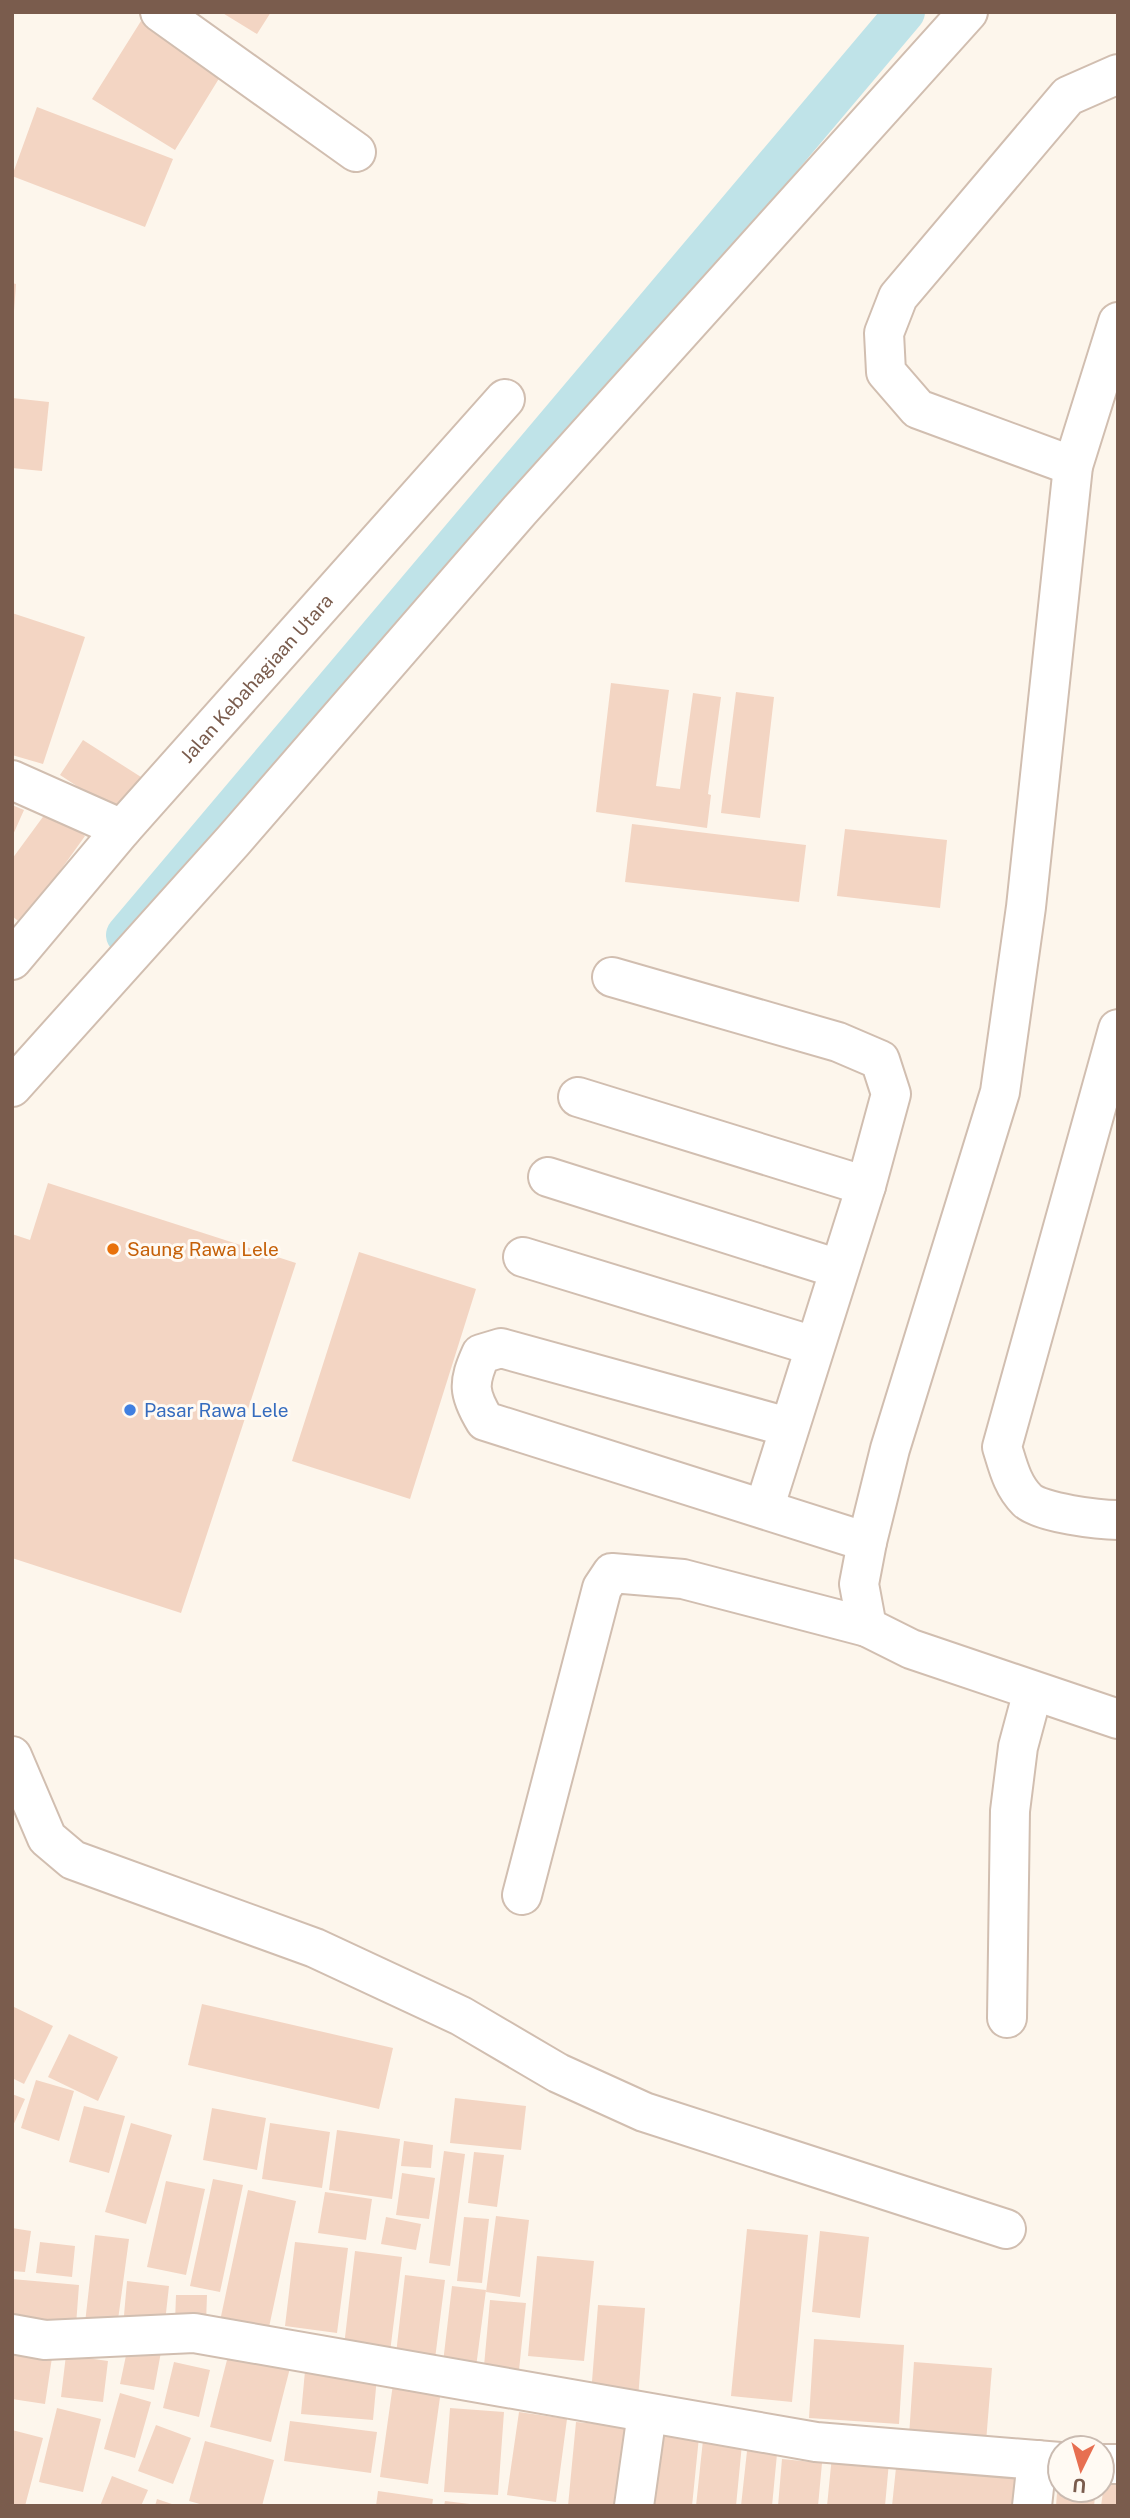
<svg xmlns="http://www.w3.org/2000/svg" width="1130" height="2518" font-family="'Public Sans',sans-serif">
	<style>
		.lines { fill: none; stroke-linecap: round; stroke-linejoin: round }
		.canal { stroke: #bfe3e8; stroke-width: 40 }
		.building { fill: #f3d5c3 }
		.minor-casing { stroke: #d1beb0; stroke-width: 42 }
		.minor { stroke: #fff; stroke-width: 38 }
		.food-dot { fill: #e8710a; stroke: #fffaf3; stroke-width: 2.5 }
		.shop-dot { fill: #3f7fe0; stroke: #fffaf3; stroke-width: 2.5 }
		.labels { text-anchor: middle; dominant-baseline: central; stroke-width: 6; stroke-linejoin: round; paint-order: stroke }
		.street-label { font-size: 19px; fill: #7a5c4d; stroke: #fffaf3 }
		.food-label { font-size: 19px; fill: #c56008; stroke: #fffaf3; text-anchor: start }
		.shop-label { font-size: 19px; fill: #366cbe; stroke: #fffaf3; text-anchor: start }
	</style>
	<rect width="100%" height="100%" fill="#fdf6ec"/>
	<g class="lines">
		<path class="canal" d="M126 935 905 12"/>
	</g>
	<path class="building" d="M221 12H271L257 34Z
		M141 21 223 72 175 150 92 99Z
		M37 107 173 159 145 227 12 176Z
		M12 283 16 284 14 311H12Z
		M12 398 49 402 42 471 12 468Z
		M12 613 85 637 43 764 12 755Z
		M611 683 669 690 656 786 680 789 693 693 721 697 708 794 711 795 707 828 596 812Z
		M736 692 774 697 760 818 721 813Z
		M83 740 141 777 118 813 60 775Z
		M12 805 24 810 12 837Z
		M48 810 85 836 22 924 12 916V859Z
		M632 824 806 845 799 902 625 882Z
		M845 829 947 840 940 908 837 896Z
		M48 1183 296 1263 181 1613 12 1558V1234L30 1240Z
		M359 1252 476 1289 410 1499 292 1461Z
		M202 2004 393 2048 379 2109 188 2065Z
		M12 2006 53 2026 24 2084 12 2078Z
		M69 2034 118 2057 98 2101 48 2077Z
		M36 2080 74 2091 59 2141 21 2128Z
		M12 2094 25 2099 12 2128Z
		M455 2098 526 2106 521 2150 450 2143Z
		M84 2106 125 2116 109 2173 69 2162Z
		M212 2108 266 2118 257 2170 203 2160Z
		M131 2123 172 2135 146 2224 105 2212Z
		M270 2123 330 2132 322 2188 262 2179Z
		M337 2130 400 2139 392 2199 329 2190Z
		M404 2141 433 2145 431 2168 401 2166Z
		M444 2151 465 2154 450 2266 429 2263Z
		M474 2152 504 2155 497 2207 468 2203Z
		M402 2173 435 2178 429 2219 396 2215Z
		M213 2179 243 2185 220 2292 190 2286Z
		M166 2181 205 2189 186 2275 147 2267Z
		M248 2190 296 2201 268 2332 220 2321Z
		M325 2192 372 2199 366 2240 318 2233Z
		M496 2216 529 2220 520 2297 486 2292Z
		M386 2217 421 2224 416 2250 381 2244Z
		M464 2217 489 2219 482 2283 457 2281Z
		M12 2228 31 2231 25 2272 12 2271Z
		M747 2229 808 2235 792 2402 731 2396Z
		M820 2231 869 2237 860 2318 812 2312Z
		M95 2235 129 2239 117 2327 85 2323Z
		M40 2242 75 2246 72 2277 36 2273Z
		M295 2242 348 2248 337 2333 285 2326Z
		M355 2251 402 2257 390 2352 344 2346Z
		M537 2256 594 2261 584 2361 528 2356Z
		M405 2275 445 2280 435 2359 396 2354Z
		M12 2279 79 2285 76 2325 12 2319Z
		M127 2281 169 2286 164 2331 123 2327Z
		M452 2286 486 2290 475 2375 442 2371Z
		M176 2295H207L206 2323 175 2322Z
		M490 2300 526 2303 519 2370 484 2366Z
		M598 2305 645 2308 638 2399 591 2394Z
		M814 2339 904 2345 899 2424 809 2418Z
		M12 2345 53 2351 45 2404 12 2399Z
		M128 2346 161 2352 154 2390 120 2384Z
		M229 2352 290 2368 271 2442 210 2427Z
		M66 2355 108 2361 103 2402 61 2397Z
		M174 2362 210 2370 199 2417 163 2408Z
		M914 2362 992 2368 986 2442 909 2436Z
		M305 2371 377 2377 373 2420 301 2414Z
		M393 2384 441 2390 428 2484 380 2477Z
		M120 2393 151 2402 135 2458 104 2449Z
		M57 2408 101 2419 83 2492 39 2482Z
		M450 2408 504 2412 498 2495 444 2492Z
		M519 2412 567 2419 556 2502 507 2495Z
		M290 2421 377 2432 371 2473 284 2461Z
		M576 2422 632 2427 624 2506H568Z
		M156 2425 191 2438 173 2484 138 2471Z
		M12 2430 43 2438 25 2506 12 2505Z
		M648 2432 699 2437 692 2506H641Z
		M703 2440 742 2444 736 2506H696Z
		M205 2441 274 2460 262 2506H207L189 2501Z
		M747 2451 777 2454 772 2506H741Z
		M832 2456 889 2462 885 2506H827Z
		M897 2458 1033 2472 1030 2506H892Z
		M782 2459 822 2463 818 2506H778Z
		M112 2476 148 2490 141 2506H100Z
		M1105 2478 1118 2479V2506H1101Z
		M378 2491 433 2499 432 2506H376Z
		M1057 2493 1095 2497 1094 2506H1056Z
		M157 2499 175 2505V2506H155Z
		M445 2501 470 2504V2506H444Z"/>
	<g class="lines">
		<defs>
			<g id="minor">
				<path d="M160 12 356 152"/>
				<path d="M1118 322 1073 466 1026 907 1000 1092 890 1449 867 1542 859 1584 867 1627 911 1649 1118 1719"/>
				<path d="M1073 466 918 409 886 372 884 333 898 297 1068 96 1118 74"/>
				<path d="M12 780 122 829"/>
				<path id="s1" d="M12 960 122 829 505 399"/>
				<path d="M612 977 838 1042 880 1060 891 1094 866 1186 764 1509"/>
				<path d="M1118 1029 1002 1447C1008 1466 1012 1485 1027 1500 1040 1513 1100 1520 1118 1520"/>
				<path d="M12 1087 233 841 520 510 968 12"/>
				<path d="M578 1097 866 1186"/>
				<path d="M548 1177 839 1269"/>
				<path d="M523 1257 814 1346"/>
				<path d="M788 1427 501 1348 481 1354C468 1383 468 1393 485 1421L867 1542"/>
				<path d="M12 1756 47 1838 73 1860 315 1948 461 2016 558 2073 644 2112 1006 2229"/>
				<path d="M522 1895 602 1588 612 1573 683 1579 867 1627"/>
				<path d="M1007 2018 1010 1811 1018 1747 1033 1691"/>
				<path d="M12 2334 45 2340 194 2333 816 2442 1060 2462"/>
				<path d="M1102 2464H1118"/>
				<path d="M634 2506 647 2413"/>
				<path d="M1032 2506 1037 2460"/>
			</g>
		</defs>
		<use href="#minor" class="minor-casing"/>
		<use href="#minor" class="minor"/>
	</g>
	<circle class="food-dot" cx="113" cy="1249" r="7"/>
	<circle class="shop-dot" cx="130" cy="1410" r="7"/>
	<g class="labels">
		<g class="street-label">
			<text stroke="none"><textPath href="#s1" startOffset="373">Jalan Kebahagiaan Utara</textPath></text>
		</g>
		<g class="food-label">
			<text x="127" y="1249">Saung Rawa Lele</text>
		</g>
		<g class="shop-label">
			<text x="144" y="1410">Pasar Rawa Lele</text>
		</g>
	</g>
	<rect width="1130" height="2518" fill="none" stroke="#7a5c4d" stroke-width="28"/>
	<g transform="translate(1081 2469) rotate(185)"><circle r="33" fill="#fffaf3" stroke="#cabbb1" stroke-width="2"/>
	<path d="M0-5L12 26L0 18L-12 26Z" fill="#e76f51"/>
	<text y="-10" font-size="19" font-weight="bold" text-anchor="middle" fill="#7a5c4d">U</text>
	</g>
</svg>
